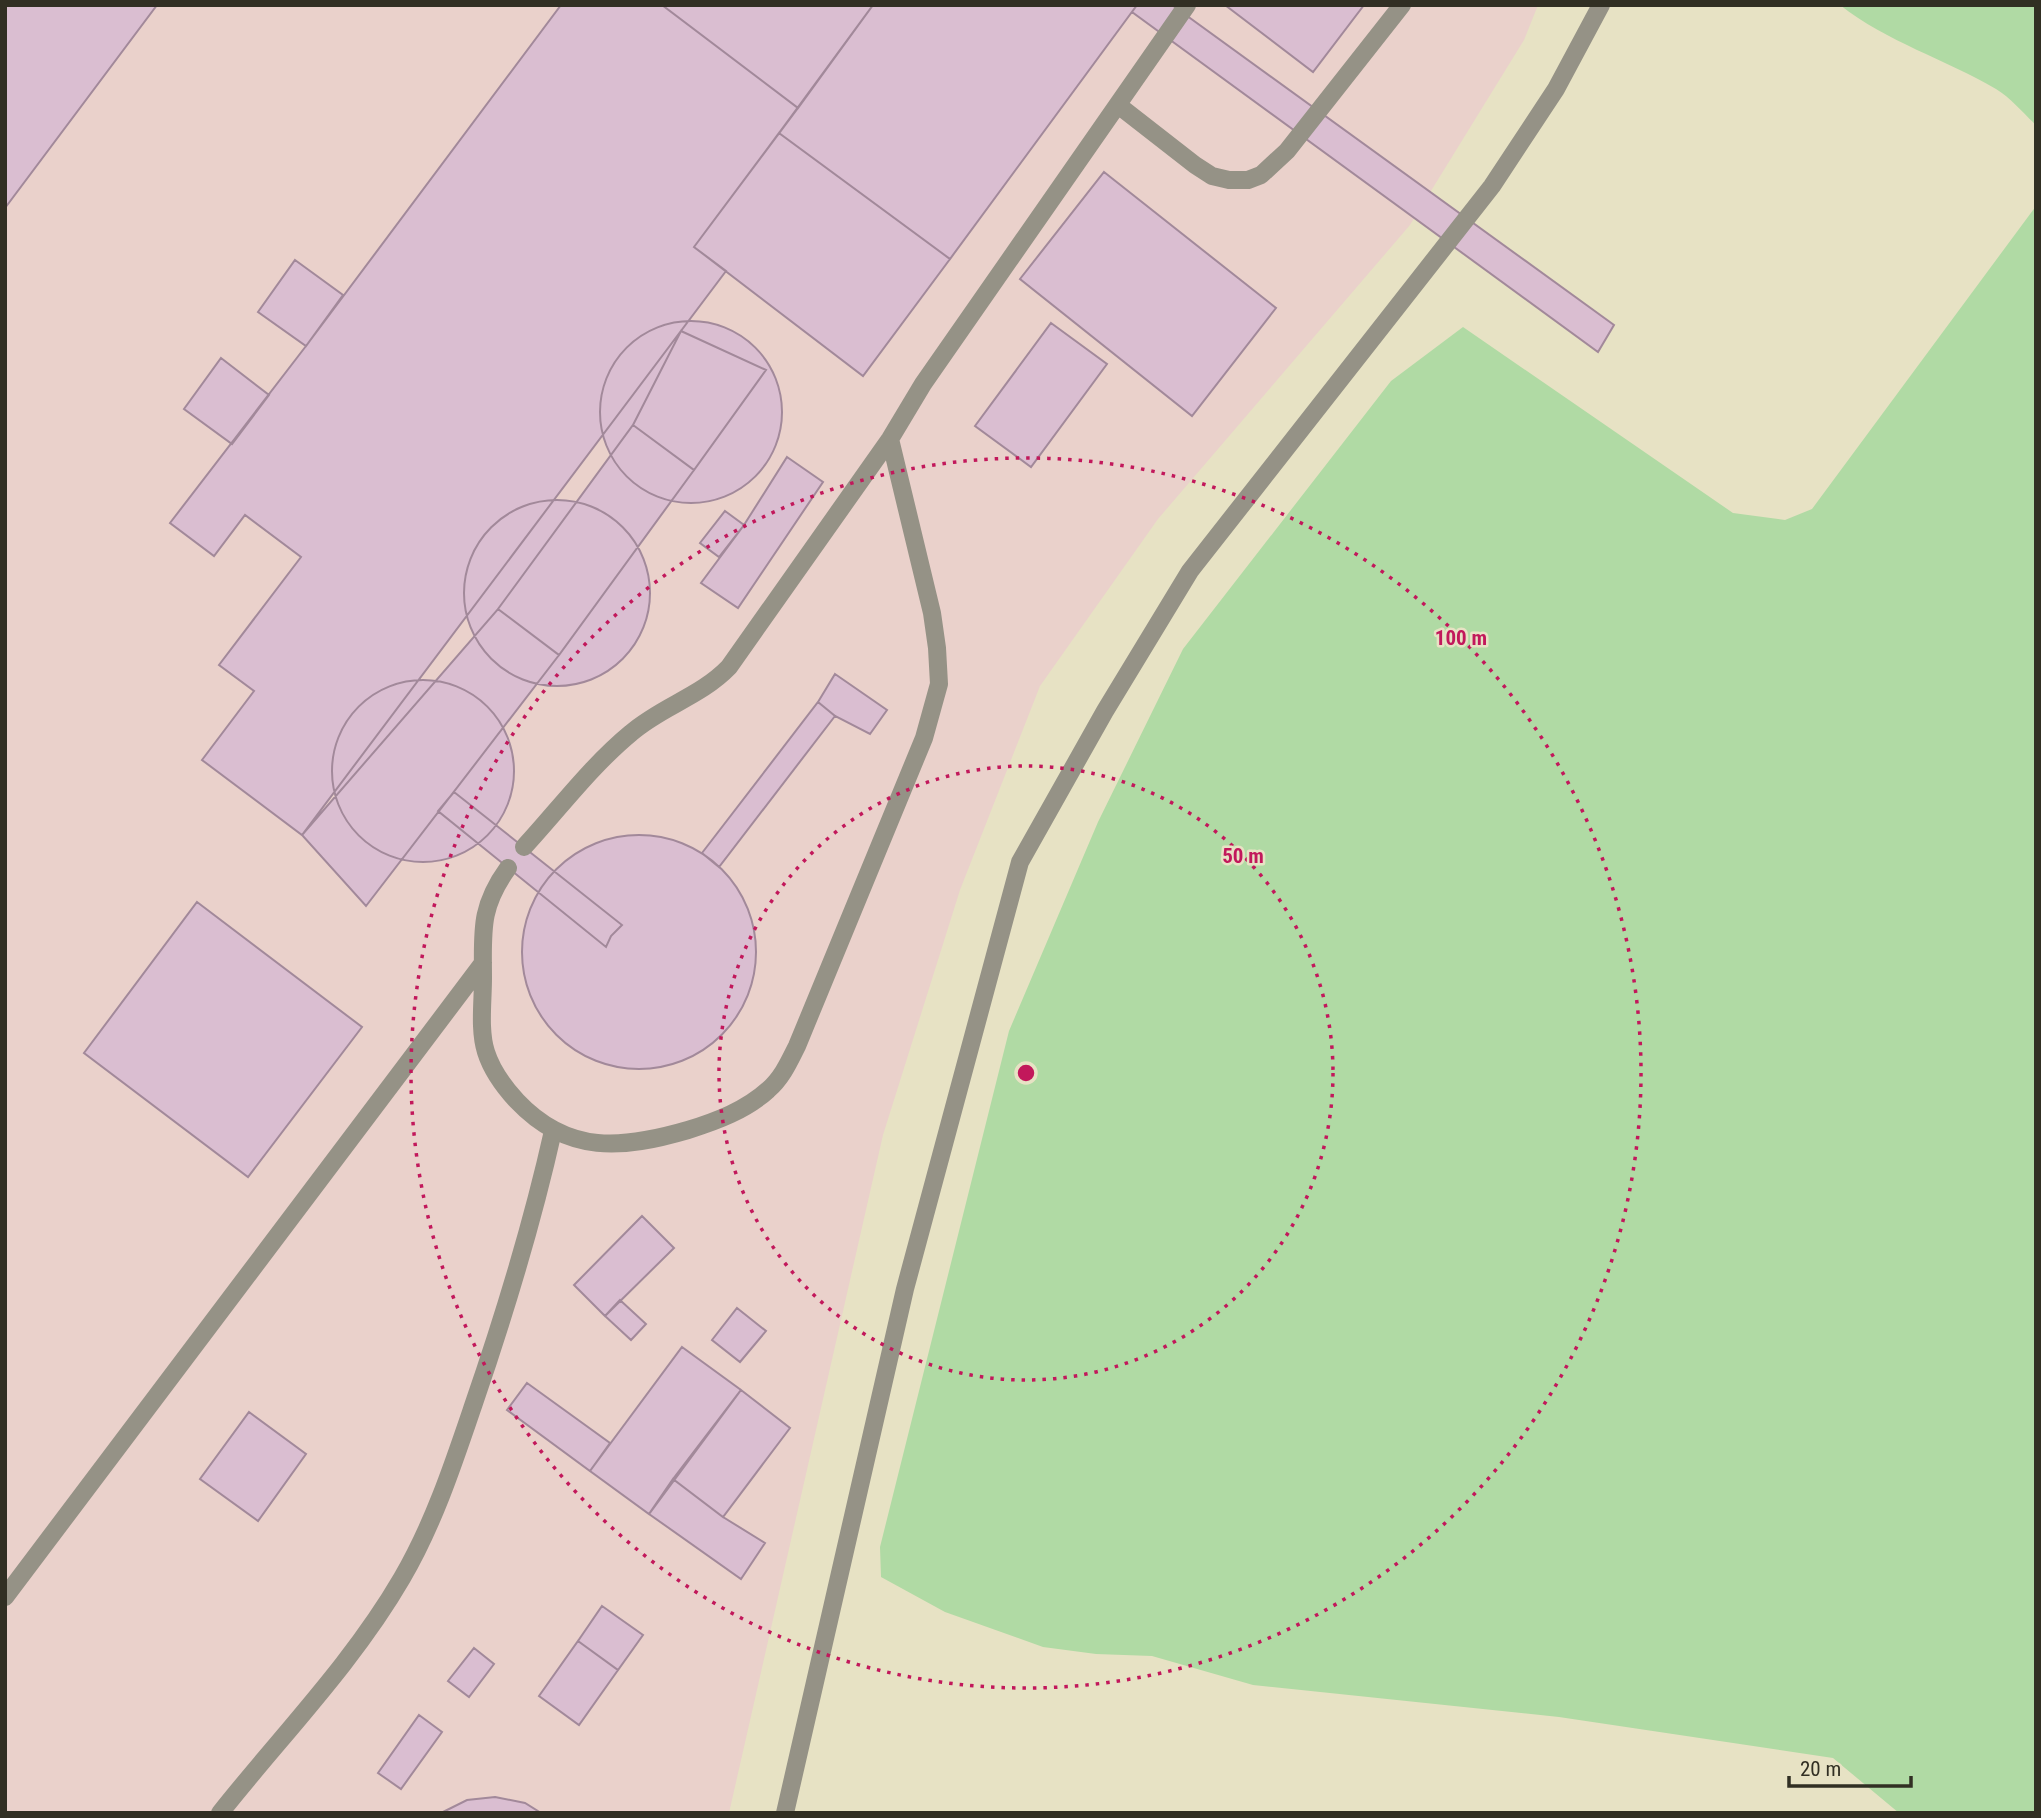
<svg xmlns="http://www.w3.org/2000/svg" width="2041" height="1818" font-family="'Roboto Condensed',sans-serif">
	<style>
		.industrial { fill: #ead1cb }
		.green { fill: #b0daa4 }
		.building { fill: #dabed1; stroke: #a2899a; stroke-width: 2 }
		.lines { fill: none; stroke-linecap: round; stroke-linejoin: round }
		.service { stroke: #959286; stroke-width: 18 }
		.tertiary { stroke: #959286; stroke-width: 18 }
		.ring { fill: none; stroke: #c2185b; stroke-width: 3.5; stroke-dasharray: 3.5 7 }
		.centre { fill: #c2185b; stroke: #e7e2c4; stroke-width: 3.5 }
		.ring-label { font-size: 21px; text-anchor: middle; font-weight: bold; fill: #c2185b; stroke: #e7e2c4; stroke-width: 5; stroke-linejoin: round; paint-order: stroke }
	</style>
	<rect width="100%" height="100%" fill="#e7e2c4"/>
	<path class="industrial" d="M5 5H1538L1524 40 1410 225 1158 519 1040 686 960 890 883 1135 729 1813H5Z"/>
	<path class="green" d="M1840 5H2036V125C2023 113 2011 98 1996 89 1945 59 1887 42 1840 5Z
		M2036 206V1813H1899L1833 1758 1559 1717 1253 1685 1152 1656 1096 1654 1043 1647 945 1612 881 1577 880 1547 1009 1031 1098 822 1183 649 1391 381 1463 327 1733 513 1785 520 1812 509Z"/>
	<path class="building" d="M5 5H157L5 208Z
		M561 5H662L798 108 694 247 726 271 302 835 202 760 254 691 219 665 301 557 245 515 214 556 170 523 306 346Z
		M662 5H873L798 108Z
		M873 5H1137L950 259 779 133Z
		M1137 5H1172L1614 325 1598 352 1132 12Z
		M1225 5H1364L1313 72Z
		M779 133 950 259 863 376 694 247Z
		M1104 172 1276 308 1192 416 1020 279Z
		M295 260 343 295 306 346 258 312Z
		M600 412a91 91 0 1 1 182 0a91 91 0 1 1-182 0Z
		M1051 323 1107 364 1031 467 975 426Z
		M681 331 766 370 694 470 633 425Z
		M221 358 269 395 232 444 184 409Z
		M633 425 694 470 559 655 498 609Z
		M787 457 823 482 738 608 701 583 744 525Z
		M464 593a93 93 0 1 1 186 0a93 93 0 1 1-186 0Z
		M725 511 744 525 719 557 700 543Z
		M498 609 559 655 366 906 302 835Z
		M835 674 887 710 870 734 835 716 818 702Z
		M332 771a91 91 0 1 1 182 0a91 91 0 1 1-182 0Z
		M818 702 835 716 719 867 702 853Z
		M454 792 622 925 611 936 606 947 438 811Z
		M522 952a117 117 0 1 1 234 0a117 117 0 1 1-234 0Z
		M197 902 362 1027 248 1177 84 1053Z
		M642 1216 674 1248 605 1316 574 1285Z
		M620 1300 646 1324 631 1340 605 1316Z
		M737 1308 766 1331 740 1362 712 1340Z
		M682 1347 741 1390 649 1514 590 1471Z
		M527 1383 610 1443 590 1471 507 1410Z
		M741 1390 790 1428 723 1517 673 1479Z
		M249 1412 306 1454 258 1521 200 1479Z
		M673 1479 723 1517 765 1543 741 1579 649 1514Z
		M602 1606 643 1635 618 1670 578 1641Z
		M578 1641 618 1670 579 1725 539 1696Z
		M474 1648 494 1664 469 1697 448 1681Z
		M419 1715 442 1732 401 1789 378 1773Z
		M495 1797 525 1803 541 1813H441L467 1800Z"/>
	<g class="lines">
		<path class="service" d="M1118 105 1195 165 1212 176 1229 180H1248L1261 175 1287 151 1402 5
			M524 847C559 809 591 766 631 733 662 706 700 697 729 667L890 439 923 384 1187 5
			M508 868C479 908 483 932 483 978 483 1002 479 1030 486 1052 492 1071 504 1087 517 1101 568 1155 623 1149 688 1130 717 1121 746 1110 768 1090 782 1078 789 1062 797 1046L924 738 939 684 937 648 932 613 890 439
			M5 1597 483 963
			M220 1813C281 1736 352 1664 402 1578 433 1525 453 1465 473 1406 504 1316 532 1225 553 1131"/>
		<path class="tertiary" d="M785 1813 905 1289 1020 862 1105 711 1190 571 1492 186 1556 89 1601 5"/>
	</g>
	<g class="ring">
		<circle cx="1026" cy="1073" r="307"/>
		<circle cx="1026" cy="1073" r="615"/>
	</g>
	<circle cx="1026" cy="1073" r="10" class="centre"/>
	<g class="ring-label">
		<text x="1461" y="645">100 m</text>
		<text x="1243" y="863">50 m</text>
	</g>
	<rect width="2041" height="1818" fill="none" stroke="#312f23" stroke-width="14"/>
	<path d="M1789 1776v10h122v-10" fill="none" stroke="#312f23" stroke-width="3.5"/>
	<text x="1800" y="1776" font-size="21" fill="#312f23" stroke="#e7e2c4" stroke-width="5" paint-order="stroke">20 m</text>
</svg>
